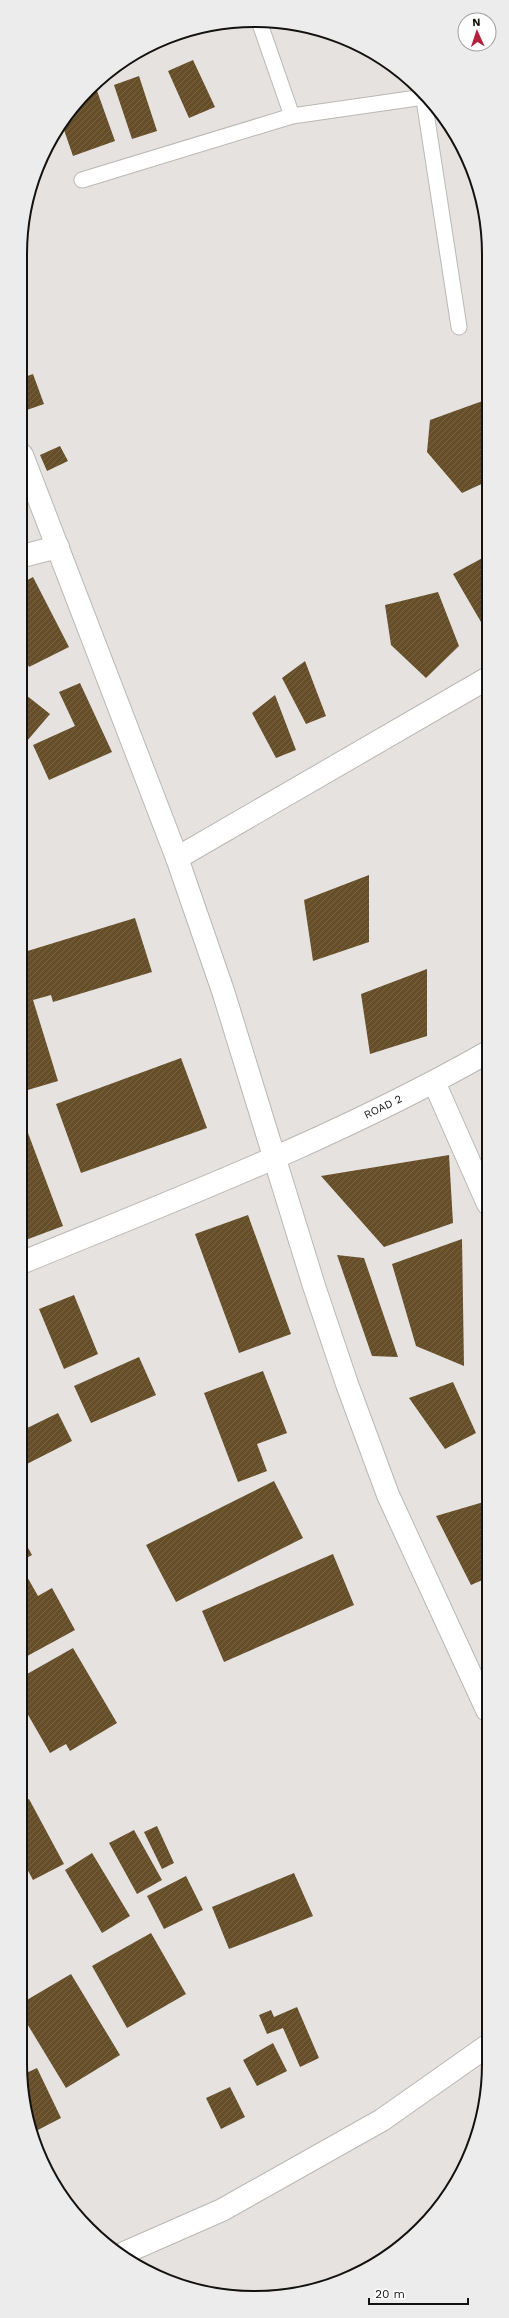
<svg xmlns="http://www.w3.org/2000/svg" width="509" height="2318" font-family="'Work Sans',sans-serif">
	<style>
		.building { fill: url(#building-hatch) }
		.lines { fill: none; stroke-linecap: round; stroke-linejoin: round }
		.service-casing { stroke: #bab7b5; stroke-width: 17 }
		.minor-casing { stroke: #bab7b5; stroke-width: 24 }
		.tertiary-casing { stroke: #bab7b5; stroke-width: 24 }
		.service { stroke: #fff; stroke-width: 15 }
		.minor { stroke: #fff; stroke-width: 22 }
		.tertiary { stroke: #fff; stroke-width: 22 }
		.labels { text-anchor: middle; dominant-baseline: central; stroke-width: 4; stroke-linejoin: round; paint-order: stroke }
		.street-label { font-size: 11px; fill: #131211; stroke: #fff }
		.rim { fill: none; stroke: #131211; stroke-width: 2 }
	</style>
	<defs>
		<pattern id="building-hatch" width="6" height="6" patternUnits="userSpaceOnUse"><rect width="6" height="6" fill="#664e28"/><path d="M-1 1l2-2M0 6l6-6M5 7l2-2" fill="none" stroke="#766345"/></pattern>
	</defs>
	<rect width="100%" height="100%" fill="#e6e2e0"/>
	<path class="building" d="M193 60 215 107 189 118 168 71Z
		M139 76 157 131 132 139 114 85Z
		M94 88H96L115 141 73 156 64 130 55 134Z
		M33 374 44 404 24 411 22 406V378Z
		M488 399V481L462 493 427 452 430 420Z
		M60 446 68 461 47 471 40 455Z
		M488 555V634L453 574Z
		M33 577 69 647 29 667 22 653V583Z
		M438 592 459 646 426 678 391 645 385 605Z
		M305 661 326 716 306 724 282 678Z
		M80 683 112 752 49 780 33 745 75 726 59 692Z
		M21 691 50 714 21 748Z
		M275 695 296 750 276 758 252 713Z
		M369 875V942L313 961 304 900Z
		M135 918 152 972 53 1002 51 995 33 1000 58 1081 21 1092V953Z
		M427 969V1036L370 1054 361 994Z
		M181 1058 207 1128 81 1173 56 1104Z
		M28 1133 63 1226 23 1241 21 1235V1135Z
		M449 1155 453 1223 384 1247 321 1176Z
		M248 1215 291 1334 239 1353 195 1234Z
		M462 1239 464 1366 416 1346 392 1264Z
		M337 1255 364 1258 398 1357 372 1356Z
		M74 1295 98 1354 64 1369 39 1309Z
		M139 1357 156 1395 91 1423 74 1386Z
		M263 1371 287 1433 257 1444 267 1471 238 1482 204 1393Z
		M453 1382 476 1433 445 1449 409 1398Z
		M58 1413 72 1441 21 1467V1431Z
		M274 1481 303 1538 176 1602 146 1545Z
		M487 1501V1578L471 1585 436 1516Z
		M21 1535 32 1555 21 1561Z
		M333 1554 354 1605 224 1662 202 1611Z
		M21 1566 38 1596 52 1588 75 1630 20 1660Z
		M73 1648 117 1723 70 1751 66 1744 50 1753 20 1701V1678Z
		M29 1799 64 1864 33 1880 26 1867 20 1870V1803Z
		M157 1826 174 1863 162 1869 144 1832Z
		M134 1830 162 1880 137 1894 109 1843Z
		M92 1853 130 1916 102 1933 65 1870Z
		M294 1873 313 1916 229 1949 212 1907Z
		M186 1876 203 1910 164 1929 147 1896Z
		M151 1933 186 1994 127 2028 92 1966Z
		M71 1974 120 2055 66 2088 20 2012V2004Z
		M297 2007 319 2058 300 2067 283 2028 267 2034 259 2015 271 2010 274 2017Z
		M273 2043 287 2071 257 2086 243 2060Z
		M37 2068 61 2118 34 2132 22 2075Z
		M230 2087 245 2117 221 2129 206 2098Z"/>
	<g class="lines">
		<defs>
			<path id="service" d="M260 24 292 116
				M423 93 459 327
				M82 180 292 116 424 97"/>
			<path id="minor" d="M22 556 58 547
				M177 858 488 678
				M434 1082 488 1204
				M21 1263C179 1198 339 1137 488 1052
				M124 2253 222 2210 382 2120 487 2046"/>
			<path id="tertiary" d="M22 455 177 858 223 991 314 1286 347 1384 388 1495 487 1710"/>
		</defs>
		<use href="#service" class="service-casing"/>
		<use href="#minor" class="minor-casing"/>
		<use href="#tertiary" class="tertiary-casing"/>
		<use href="#service" class="service"/>
		<use href="#minor" class="minor"/>
		<use href="#tertiary" class="tertiary"/>
	</g>
	<g class="labels">
		<g class="street-label">
			<text transform="translate(383 1107) rotate(-26)">ROAD 2</text>
		</g>
	</g>
	<path d="M0 0H509V2318H0ZM254 27H255A227 227 0 0 1 482 254V2064A227 227 0 0 1 255 2291H254A227 227 0 0 1 27 2064V254A227 227 0 0 1 254 27Z" fill="#ececec" fill-rule="evenodd"/>
	<path class="rim" d="M254 27H255A227 227 0 0 1 482 254V2064A227 227 0 0 1 255 2291H254A227 227 0 0 1 27 2064V254A227 227 0 0 1 254 27Z"/>
	<g transform="translate(477 32) rotate(357)"><circle r="19" fill="#ffffff" stroke="#a1a0a0"/>
	<path d="M0-3L7 15L0 10L-7 15Z" fill="#b4213d"/>
	<text y="-6" font-size="11" font-weight="bold" text-anchor="middle" fill="#131211">N</text>
	</g>
	<path d="M369 2298v6h99v-6" fill="none" stroke="#131211" stroke-width="2"/>
	<text x="375" y="2298" font-size="12" fill="#131211" stroke="#ffffff" stroke-width="3" paint-order="stroke">20 m</text>
</svg>
